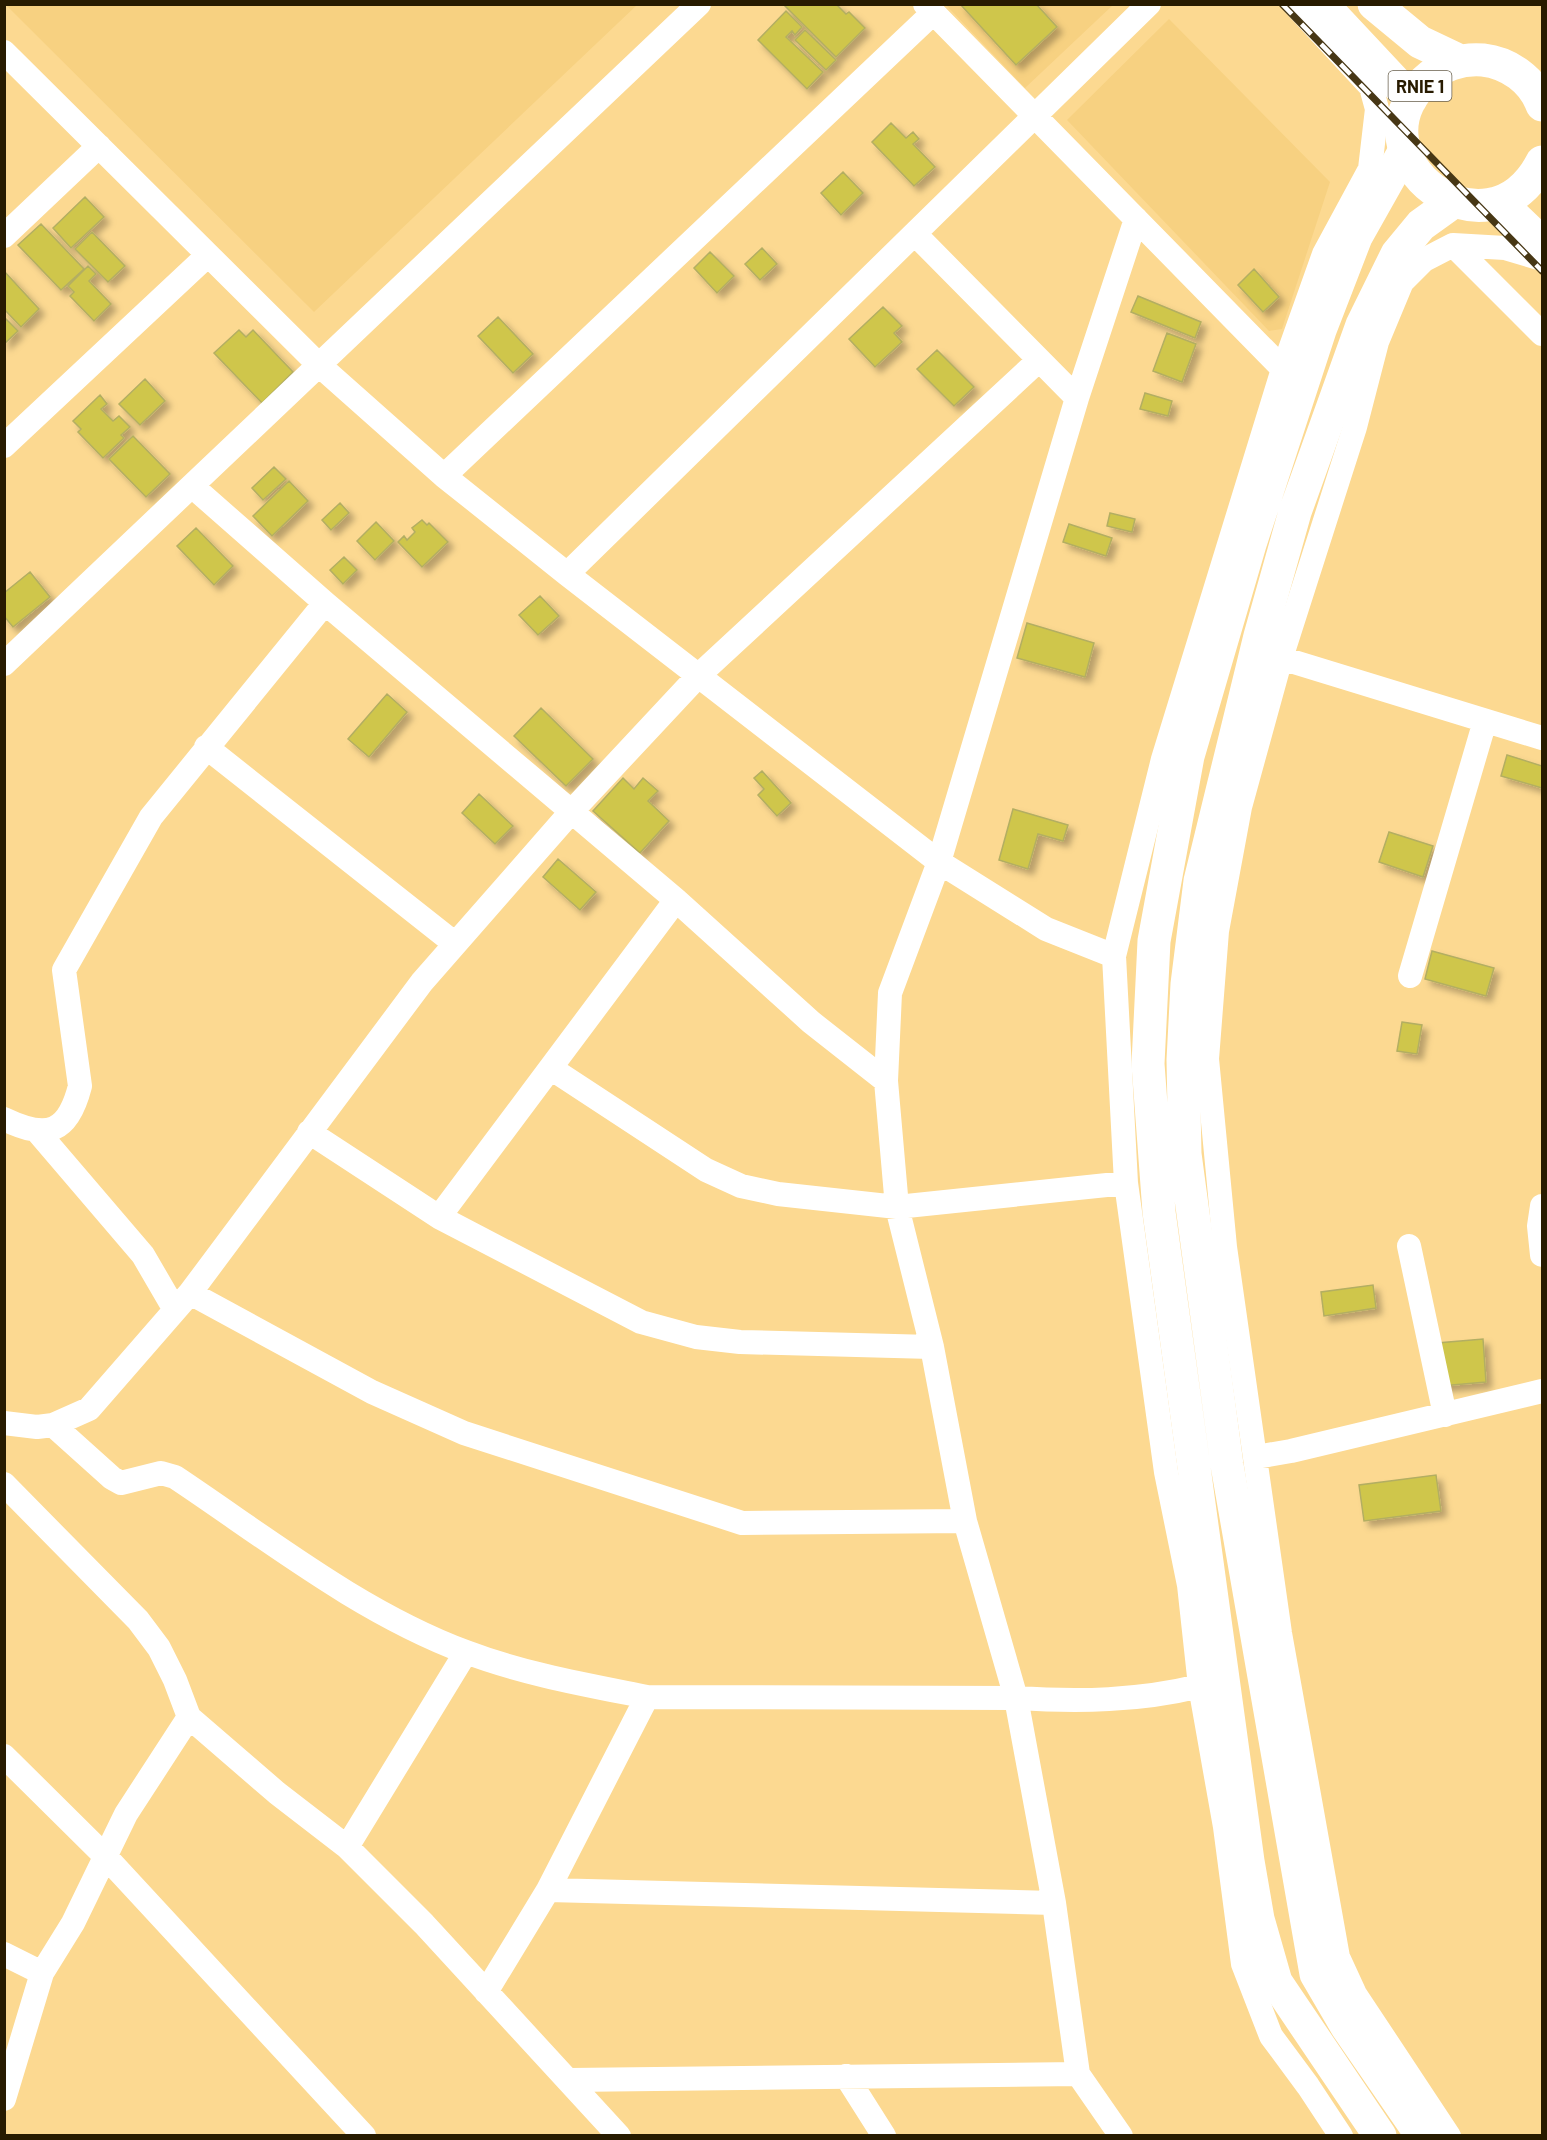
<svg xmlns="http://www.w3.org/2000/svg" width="1547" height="2140" font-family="Barlow,sans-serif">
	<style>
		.built { fill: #f7d181 }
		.building { fill: #cfc64c; stroke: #b3ae62; stroke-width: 1.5; filter: url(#shadow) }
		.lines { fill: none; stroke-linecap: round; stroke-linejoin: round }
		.street { stroke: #fff; stroke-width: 24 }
		.secondary { stroke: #fff; stroke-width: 33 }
		.highway { stroke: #fff; stroke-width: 33 }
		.rail-casing { stroke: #473715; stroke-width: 7 }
		.rail { stroke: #fff; stroke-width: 4.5; stroke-dasharray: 14; stroke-linecap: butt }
		.labels { text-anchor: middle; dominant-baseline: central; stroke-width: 4.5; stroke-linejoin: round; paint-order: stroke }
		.shield { fill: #fff; stroke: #685f4c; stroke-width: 1.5 }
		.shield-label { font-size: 18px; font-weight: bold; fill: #281b00 }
	</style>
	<defs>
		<filter id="shadow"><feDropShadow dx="5.5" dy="5.5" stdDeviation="3" flood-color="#0004"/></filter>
	</defs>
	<rect width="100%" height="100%" fill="#fcd991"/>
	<path class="built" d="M5 4H637V5L314 312Z
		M946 5H1113L1025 88Z
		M1169 19 1330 182 1282 329 1269 331 1067 120Z"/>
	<path class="building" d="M783 4H836L846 14 849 12 865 28 836 57Z
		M960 4H1036L1057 27 1016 65Z
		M786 11 802 27 795 35 792 31 786 37 823 72 807 89 758 40Z
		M805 30 836 60 826 70 795 40Z
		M891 123 906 138 913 132 919 139 913 144 935 167 914 186 872 142Z
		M843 172 863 193 841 215 821 193Z
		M85 197 104 217 71 248 53 228Z
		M41 224 84 269 61 290 18 245Z
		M92 232 125 266 108 282 75 249Z
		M762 248 777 264 760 280 745 264Z
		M710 252 734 276 717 293 694 268Z
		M88 266 96 274 89 281 111 304 94 321 70 296 74 292 68 286Z
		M1254 269 1279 297 1263 312 1238 285Z
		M4 271 39 309 21 327 4 309Z
		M1138 296 1201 322 1195 338 1131 312Z
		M883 307 902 326 894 333 902 342 875 367 849 339Z
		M4 317 18 331 4 344Z
		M498 317 533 354 513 373 478 336Z
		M239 330 246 337 253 330 293 372 262 403 214 353Z
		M1167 333 1196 344 1182 382 1153 371Z
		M937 350 974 387 954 406 917 369Z
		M145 379 165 401 140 425 119 404Z
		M1145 393 1172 401 1168 416 1140 409Z
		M100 395 107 404 101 409 113 421 119 416 130 427 121 435 124 438 103 458 78 432 81 429 73 421Z
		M133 436 170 474 146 497 109 459Z
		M274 467 286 479 263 500 252 488Z
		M289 481 308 501 272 536 253 516Z
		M340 503 349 513 331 530 322 520Z
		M1110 513 1135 519 1132 532 1107 526Z
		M422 520 427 525 429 523 448 542 422 567 398 542 404 536 407 540 415 532 412 528Z
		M376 522 394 541 375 560 357 541Z
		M1069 524 1112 538 1106 556 1063 542Z
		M196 528 233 566 214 585 177 546Z
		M344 557 357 570 343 584 330 570Z
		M30 572 50 597 13 627 4 616V593Z
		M540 596 559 616 538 635 519 615Z
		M1027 623 1094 643 1085 677 1017 658Z
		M387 694 407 712 369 757 348 739Z
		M541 708 593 759 566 786 514 736Z
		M1507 755 1542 766V788L1501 776Z
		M762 771 791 803 777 816 758 795 764 789 754 778Z
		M623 778 634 789 643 778 658 791 648 801 669 821 640 853 593 811Z
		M479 794 513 826 495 844 462 813Z
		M1013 809 1068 825 1063 841 1038 834 1028 869 999 860Z
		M1389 832 1433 846 1423 877 1379 862Z
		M558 859 596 892 580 910 543 877Z
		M1432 951 1494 968 1486 996 1425 979Z
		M1402 1022 1422 1025 1417 1054 1397 1051Z
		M1373 1285 1376 1308 1324 1316 1321 1292Z
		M1483 1339 1486 1382 1441 1386 1437 1343Z
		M1436 1475 1441 1511 1364 1521 1359 1485Z"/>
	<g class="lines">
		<path class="street" d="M925 4 1283 369 1294 376
			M1294 4 1371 87 1377 109 1370 169 1324 254 1283 369 1163 759 1114 956 1126 1183 1166 1472 1189 1585 1200 1686 1225 1827 1243 1964 1271 2036 1308 2086 1341 2136
			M4 52 319 365 444 476 567 574 939 862 1046 929 1114 956
			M915 234 1077 398
			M4 236 99 146
			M1453 245 1542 334
			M4 446 208 255
			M444 476 933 13
			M192 486 325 603 676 900 811 1022 886 1081
			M567 574 1149 4
			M1281 658 1542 738
			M4 664 699 4
			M206 747 454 943
			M1410 976 1485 721
			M552 1069 706 1170 741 1186 778 1194 897 1207 1126 1183
			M4 1119C48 1140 68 1133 80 1086L64 970 151 817 325 603
			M37 1131 143 1255 175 1310
			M309 1132 439 1217 641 1322 696 1337 740 1342 932 1347
			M1542 1206 1539 1226 1542 1255
			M439 1217 676 900
			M1409 1246 1445 1415
			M190 1293 372 1392 464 1433 742 1523 965 1521
			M4 1423 37 1427 53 1425 89 1409 190 1293 422 982 571 812 699 675 1038 361
			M53 1425 112 1478 121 1483 161 1473 175 1477C268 1539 361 1613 466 1652 524 1674 587 1685 647 1697
			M1256 1457 1291 1451 1542 1391
			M4 1484 138 1620 159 1648 175 1680 189 1717 277 1793 347 1847 424 1924 619 2136
			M4 1756 106 1857 364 2136
			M347 1847 466 1652
			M548 1890 1054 1903
			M4 1954 42 1973
			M486 1992 548 1890 647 1697 1016 1698C1079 1702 1139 1701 1200 1686
			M846 2076 884 2136
			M569 2080 1078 2074
			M4 2099 42 1973 73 1923 126 1814 189 1717
			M1121 2136 1078 2074 1054 1903 1016 1698 965 1521 932 1347 897 1207 886 1081 890 993 939 862 1077 398 1136 219
			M1449 2136 1355 1994 1338 1957 1280 1633 1225 1247 1207 1059 1217 931 1240 807 1281 658 1355 427 1377 342 1402 282 1424 260 1453 245 1505 248 1542 259"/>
		<path class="secondary" d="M1380 2136 1276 1982 1258 1919 1248 1861 1159 1212 1148 1064 1154 941 1188 756 1250 544 1320 330 1356 237 1405 150
			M1422 2136 1347 2027 1316 1974 1227 1465 1185 1154 1183 1060 1187 984 1200 881 1260 636 1295 512 1362 325 1397 254 1421 225 1453 202"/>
		<path class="highway" d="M1322 4 1411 99
			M1374 4 1420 42 1460 61
			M1542 105C1533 80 1509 63 1483 60 1461 58 1440 66 1425 81 1347 156 1486 268 1542 162
			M1499 202 1542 243"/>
		<defs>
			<path id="rail" d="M1282 4 1542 271"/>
		</defs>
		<use href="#rail" class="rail-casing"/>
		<use href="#rail" class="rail"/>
	</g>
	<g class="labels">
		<rect class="shield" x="1388.5" y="71" width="63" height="30" rx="4.5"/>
		<g class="shield-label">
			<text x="1420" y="86">RNIE 1</text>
		</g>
	</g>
	<rect width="1547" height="2140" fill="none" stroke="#281b00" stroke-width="12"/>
</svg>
